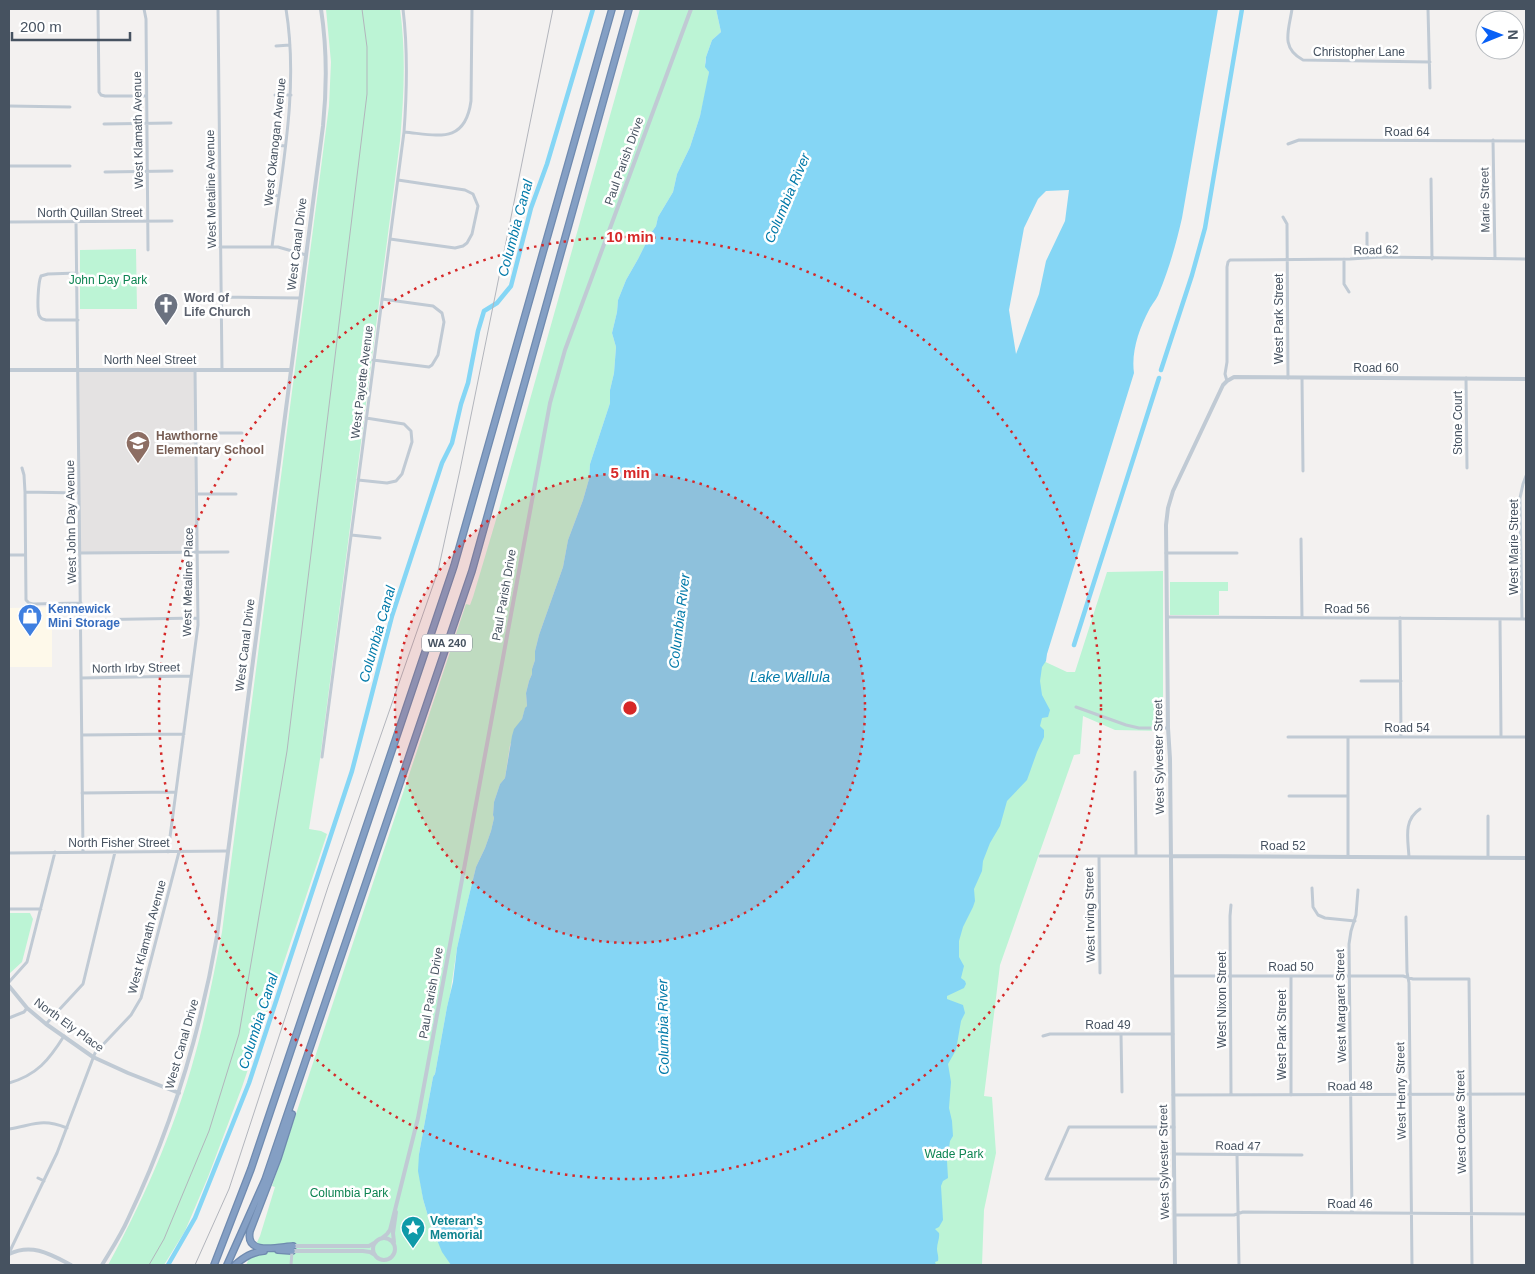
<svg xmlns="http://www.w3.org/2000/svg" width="1535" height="1274" font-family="Helvetica,sans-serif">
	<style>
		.commercial { fill: #fef9ea }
		.education { fill: #e4e2e2 }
		.green { fill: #bcf4d5 }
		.water { fill: #85d6f5; fill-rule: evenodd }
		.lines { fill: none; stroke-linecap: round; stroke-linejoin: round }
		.canal { stroke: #85d6f5; stroke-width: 4.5 }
		.motorway-casing { stroke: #6f8aaf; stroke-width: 8 }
		.minor { stroke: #c0cad4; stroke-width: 3 }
		.tertiary { stroke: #c0cad4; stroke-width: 4 }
		.motorway { stroke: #849fc4; stroke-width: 5.5 }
		.rail { stroke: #b2b5bc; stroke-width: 1 }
		.ring { fill: none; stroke: #d62828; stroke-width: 2.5; stroke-dasharray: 2.5 5 }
		.labels { text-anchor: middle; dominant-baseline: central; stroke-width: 5; stroke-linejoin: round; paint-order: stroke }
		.shield { fill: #fff; stroke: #7e8690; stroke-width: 1 }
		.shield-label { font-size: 11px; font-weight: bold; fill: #465260 }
		.street-label { font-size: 12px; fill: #465260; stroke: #fff }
		.park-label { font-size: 12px; fill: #0e8452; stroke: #fff }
		.worship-label { font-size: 12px; font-weight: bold; fill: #5b616d; stroke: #fff; text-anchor: start }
		.education-label { font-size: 12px; font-weight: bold; fill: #785e54; stroke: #fff; text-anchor: start }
		.shop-label { font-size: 12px; font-weight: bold; fill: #366cbe; stroke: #fff; text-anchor: start }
		.culture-label { font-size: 12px; font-weight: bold; fill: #0d838f; stroke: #fff; text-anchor: start }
		.water-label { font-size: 14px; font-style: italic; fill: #027aa9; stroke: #fff }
		.centre { fill: #d62828; stroke: #fff; stroke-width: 2.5 }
		.ring-label { font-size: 15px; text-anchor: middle; font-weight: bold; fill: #d62828; stroke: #fff; stroke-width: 5; stroke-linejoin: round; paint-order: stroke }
	</style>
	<rect width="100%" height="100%" fill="#f3f1f0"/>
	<path class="commercial" d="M52 607V667H9V608Z"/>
	<path class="education" d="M78 370H195L197 552 80 553Z"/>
	<path class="green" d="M326 9H400C406 53 404 96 400 141L320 759 309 829 321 831 327 834 242 1087 208 1177 185 1231 164 1265H108C147 1194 179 1118 199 1040 208 1004 215 968 222 932L329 106 331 62Z
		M640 9H716L721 32 712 40 706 57 705 63 709 72 707 86 700 116 690 147 677 174 673 192 658 217 656 226 651 233 638 259 626 280 618 300 617 312 612 333 616 347 614 373 610 390V403L590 464 589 479 583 500 568 540 563 567 539 635 535 651V660L532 669V674L529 681 526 693 527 706 525 709 522 719 510 745 505 778 500 784 494 802 493 815 494 818 491 831 485 848 476 867 466 908 457 948 450 995 447 1007 435 1074 433 1077 419 1154V1172L423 1199 430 1223 451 1265H246L260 1236 275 1187 272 1186 466 604 470 605 473 597 498 513Z
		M136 249 137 309H80V250Z
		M1163 571V731L1115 730 1083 716 1080 754 1074 755 1000 965 984 1096 992 1097 996 1153 984 1210 982 1265H903L928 1045 1037 658 1067 672H1075L1107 572Z
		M1170 582H1228V591H1219V615H1170Z
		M9 913H30L33 919 22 962 9 974Z"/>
	<path class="water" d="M716 9H1218L1182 218C1176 244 1169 269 1159 293 1157 299 1152 304 1149 310 1139 329 1131 352 1134 373L1047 654 1046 661 1042 667 1040 681 1042 695 1050 710 1048 717 1042 718 1040 726 1044 730V737L1037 752 1027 780 1007 801 1000 826 990 843 983 861 982 871 974 889 975 901 973 907 963 927 959 941V957L964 966 961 978 965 981 966 984 964 988 947 996V999L963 1005 965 1013 961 1021 956 1050 948 1064 951 1082 949 1108 952 1121 953 1136 950 1141 947 1161 948 1178 943 1181 941 1186 943 1220 939 1227 935 1229 939 1233C940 1238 937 1243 937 1249 937 1253 939 1256 938 1261L935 1262 936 1265H451L442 1252 430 1223 423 1199 418 1171 419 1154 433 1077 435 1074 447 1007 453 982 457 948 466 908 476 867 485 848 491 831 494 818 493 815 494 802 500 784 505 778 512 736 514 729 522 719 525 708 527 706 526 693 529 681 532 674V669L535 660V651L539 635 563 567 568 540 583 500 589 479 590 464 610 403V390L614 373 616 347 612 333 617 312 618 300 626 280 638 259 651 233 656 226 658 217 673 192 677 174 690 147 700 116 709 72 705 67 706 57 712 40 721 32ZM1069 190 1065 221 1046 261 1039 294 1016 354 1009 310 1024 228 1038 199 1046 191Z"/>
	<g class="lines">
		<path class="canal" d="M1161 370 1192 275 1205 228 1242 9
			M1074 645 1159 378
			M168 1265 195 1218 249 1083 352 771 392 616 442 463 452 443 461 404 468 383 478 331 484 311 497 303 511 286 531 208 547 164 593 9"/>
		<defs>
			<path id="motorway" d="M292 1114 278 1158 250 1231C245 1256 278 1247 293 1246
				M278 1250 292 1251
				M214 1265 251 1169 454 566 612 9
				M227 1265 265 1180 472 571 629 9
				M235 1265C244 1257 252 1252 264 1251"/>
		</defs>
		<use href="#motorway" class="motorway-casing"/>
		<path class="minor" d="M98 9 99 92 101 95 105 96H146
			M144 9 146 19 148 250
			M218 9 222 370
			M1292 9C1289 30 1280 48 1303 60L1430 62
			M1428 9 1430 88
			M276 46 290 45
			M275 95H291
			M9 106 70 107
			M104 124 171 123
			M404 132C437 135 465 145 471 101L472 9
			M1493 140 1495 259
			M1288 144 1299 140 1526 141
			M276 145 285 146
			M9 166H70
			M105 172 172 171
			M1431 179 1432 259
			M272 195 279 196
			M1283 217 1287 224 1288 378
			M76 221 83 852
			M9 222 172 221
			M1367 233V258
			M390 239 455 248 463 246 467 243 472 234 478 206 473 194 465 190 398 180
			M220 247H278L306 255
			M272 247C282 168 299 88 286 9
			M1344 259V284L1349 292
			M77 273 48 274 41 276C38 283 37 308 39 315 41 319 42 319 46 320H78
			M221 297 300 298
			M373 360 429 367 432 365 438 355 444 322 442 313 433 306 382 299
			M1302 378 1303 471
			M1466 378 1467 468
			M1227 381 1225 374 1227 362V267L1228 262 1230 260 1350 259 1381 257 1526 259
			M196 433H242
			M22 468 24 475 25 492 26 600 29 603 33 604 81 603
			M358 480 387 483 396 481 402 474 412 442 411 431 404 424 366 418
			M25 492 79 493
			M197 494H236
			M351 535 380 538
			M1301 539 1302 618
			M80 553 228 552
			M1166 553H1237
			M9 555H25
			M1167 617 1526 619
			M1400 618 1401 737
			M1500 619 1501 737
			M1522 619 1520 498 1523 484 1526 476
			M81 620 198 618
			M81 678 191 676
			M1361 681H1401
			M1076 707 1126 725 1139 728H1168
			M82 735 184 734
			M1288 737H1526
			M322 757 404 132C407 91 408 50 403 9
			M1135 772 1136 856
			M82 793 176 792
			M1289 796H1348
			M1488 816V857
			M168 852 198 625 195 370
			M9 853 228 851
			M1040 856H1171
			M1099 856 1100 973
			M1348 857V737
			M1409 857C1408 839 1403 820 1420 809
			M1312 888 1313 907 1318 915 1325 918 1355 921
			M9 909H41
			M1406 917 1407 972 1409 983 1412 1265
			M1172 976H1403L1413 979H1469L1472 1265
			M1291 976V1095
			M9 982 27 962 55 852
			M9 1018 24 1012 27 1008
			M46 1024 83 984 115 852
			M1121 1034 1122 1092
			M1043 1036 1050 1034H1173
			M9 1083C37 1075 49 1060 64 1036
			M1231 1094 1230 916 1231 905
			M1173 1095 1526 1094
			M1174 1127H1069L1046 1179H1174
			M9 1129C34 1125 41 1118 67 1128
			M1174 1154 1302 1155
			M1237 1155 1239 1265
			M38 1178 44 1181
			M1352 1213 1349 944 1351 931 1356 915 1358 890
			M1175 1215H1234L1243 1212 1526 1214
			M9 1253 57 1153 95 1053 131 1015 141 998 179 852
			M291 1265 292 1251"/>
		<path class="tertiary" d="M9 370H291
			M1171 856 1526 858
			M9 986 27 1008 46 1024 93 1057 128 1073 179 1093
			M373 1249a11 11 0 1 1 22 0a11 11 0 1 1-22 0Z
			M382 1238 387 1234 390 1230 418 1118 550 403 565 350 691 9
			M394 1242 393 1233 396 1212
			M293 1246H369L376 1242
			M292 1251H363L370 1252 375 1255
			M9 1254C32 1243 50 1254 71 1265
			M102 1265C111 1250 121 1235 128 1219 171 1129 200 1034 217 936L323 126C327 87 327 48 321 9
			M1175 1265 1170 759 1168 728 1166 525 1168 508 1173 491 1223 385 1227 381 1234 377 1526 379"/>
		<use href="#motorway" class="motorway"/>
		<path class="rail" d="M149 1265 164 1239 209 1131 239 1034 287 751 367 94V47L362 9
			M195 1265 229 1189 328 887 438 571 460 470 553 9"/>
	</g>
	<circle cx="630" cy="708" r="235" fill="#d62828" fill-opacity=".12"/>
	<g class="ring">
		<circle cx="630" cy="708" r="235"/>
		<circle cx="630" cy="708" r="471"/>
	</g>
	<defs>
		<symbol id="church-pin" viewBox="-11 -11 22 30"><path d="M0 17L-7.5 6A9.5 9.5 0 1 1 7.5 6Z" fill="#6b7280" stroke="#fff"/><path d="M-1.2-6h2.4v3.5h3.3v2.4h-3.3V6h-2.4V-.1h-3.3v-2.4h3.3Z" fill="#fff"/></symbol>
		<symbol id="school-pin" viewBox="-11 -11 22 30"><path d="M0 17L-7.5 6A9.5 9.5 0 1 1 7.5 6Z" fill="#8d6e63" stroke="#fff"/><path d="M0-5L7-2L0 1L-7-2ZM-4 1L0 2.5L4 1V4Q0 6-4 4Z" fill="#fff"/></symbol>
		<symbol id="shop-pin" viewBox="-11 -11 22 30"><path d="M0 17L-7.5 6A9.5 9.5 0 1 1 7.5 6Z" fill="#3f7fe0" stroke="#fff"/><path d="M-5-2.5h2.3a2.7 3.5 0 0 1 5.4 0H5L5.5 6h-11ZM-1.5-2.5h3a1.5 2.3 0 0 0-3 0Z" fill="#fff"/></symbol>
		<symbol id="sight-pin" viewBox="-11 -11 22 30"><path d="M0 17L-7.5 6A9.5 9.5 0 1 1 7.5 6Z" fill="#0f9aa8" stroke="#fff"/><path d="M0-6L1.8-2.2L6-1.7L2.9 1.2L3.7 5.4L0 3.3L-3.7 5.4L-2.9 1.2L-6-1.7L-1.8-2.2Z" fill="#fff"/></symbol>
	</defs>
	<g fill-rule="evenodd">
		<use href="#church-pin" x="152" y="291" width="28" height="38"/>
		<use href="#school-pin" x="124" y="429" width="28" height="38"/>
		<use href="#shop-pin" x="16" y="602" width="28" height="38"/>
		<use href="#sight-pin" x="399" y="1214" width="28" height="38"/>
	</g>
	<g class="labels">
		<rect class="shield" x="422" y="634.5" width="50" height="17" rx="4"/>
		<g class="shield-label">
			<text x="447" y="643">WA 240</text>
		</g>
		<g class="street-label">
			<text x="1359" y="52">Christopher Lane</text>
			<text transform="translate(138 130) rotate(-91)">West Klamath Avenue</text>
			<text x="1407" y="132">Road 64</text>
			<text transform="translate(275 142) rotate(-84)">West Okanogan Avenue</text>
			<text transform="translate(624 161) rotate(-70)">Paul Parish Drive</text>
			<text transform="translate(211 189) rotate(-91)">West Metaline Avenue</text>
			<text transform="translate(1485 200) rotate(-91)">Marie Street</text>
			<text x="90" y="213">North Quillan Street</text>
			<text transform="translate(297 244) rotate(-83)">West Canal Drive</text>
			<text transform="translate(1376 250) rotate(-1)">Road 62</text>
			<text transform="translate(1279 319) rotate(-90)">West Park Street</text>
			<text x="150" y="360">North Neel Street</text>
			<text x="1376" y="368">Road 60</text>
			<text transform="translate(362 382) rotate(-83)">West Payette Avenue</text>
			<text transform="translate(1458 423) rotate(-90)">Stone Court</text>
			<text transform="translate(71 522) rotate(-91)">West John Day Avenue</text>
			<text transform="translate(1514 547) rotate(-90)">West Marie Street</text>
			<text transform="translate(188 582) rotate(-89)">West Metaline Place</text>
			<text transform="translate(504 595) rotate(-80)">Paul Parish Drive</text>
			<text x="1347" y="609">Road 56</text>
			<text transform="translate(245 645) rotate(-83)">West Canal Drive</text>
			<text transform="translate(136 668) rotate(-1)">North Irby Street</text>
			<text x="1407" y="728">Road 54</text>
			<text transform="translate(1159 757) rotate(-91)">West Sylvester Street</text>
			<text x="119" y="843">North Fisher Street</text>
			<text x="1283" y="846">Road 52</text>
			<text transform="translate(1090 915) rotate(-91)">West Irving Street</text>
			<text transform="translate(147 937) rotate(-75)">West Klamath Avenue</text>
			<text x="1291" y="967">Road 50</text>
			<text transform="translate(431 993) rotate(-80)">Paul Parish Drive</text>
			<text transform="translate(1222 1000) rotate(-90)">West Nixon Street</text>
			<text transform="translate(1341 1006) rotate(-91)">West Margaret Street</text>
			<text transform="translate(69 1025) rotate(36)">North Ely Place</text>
			<text x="1108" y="1025">Road 49</text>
			<text transform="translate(1282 1035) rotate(-90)">West Park Street</text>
			<text transform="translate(182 1044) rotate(-74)">West Canal Drive</text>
			<text transform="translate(1350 1086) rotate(-1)">Road 48</text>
			<text transform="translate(1401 1091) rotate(-91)">West Henry Street</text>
			<text transform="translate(1461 1122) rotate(-91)">West Octave Street</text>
			<text transform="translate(1238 1146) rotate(1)">Road 47</text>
			<text transform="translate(1164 1162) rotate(-91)">West Sylvester Street</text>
			<text x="1350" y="1204">Road 46</text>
		</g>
		<g class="park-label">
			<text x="108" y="280">John Day Park</text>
			<text x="954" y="1154">Wade Park</text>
			<text x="349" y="1193">Columbia Park</text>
		</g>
		<g class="worship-label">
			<text x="184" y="298">Word of<tspan x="184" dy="14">Life Church</tspan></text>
		</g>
		<g class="education-label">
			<text x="156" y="436">Hawthorne<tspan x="156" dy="14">Elementary School</tspan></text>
		</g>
		<g class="shop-label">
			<text x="48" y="609">Kennewick<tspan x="48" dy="14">Mini Storage</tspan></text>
		</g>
		<g class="culture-label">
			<text x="430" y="1221">Veteran's<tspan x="430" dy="14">Memorial</tspan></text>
		</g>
		<g class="water-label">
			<text transform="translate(787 198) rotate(-67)">Columbia River</text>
			<text transform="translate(515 228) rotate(-75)">Columbia Canal</text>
			<text transform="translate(679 621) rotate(-83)">Columbia River</text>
			<text transform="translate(377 634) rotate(-74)">Columbia Canal</text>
			<text x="790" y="677">Lake Wallula</text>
			<text transform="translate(258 1021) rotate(-72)">Columbia Canal</text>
			<text transform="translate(663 1027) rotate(-91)">Columbia River</text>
		</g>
	</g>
	<circle cx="630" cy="708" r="8" class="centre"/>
	<g class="ring-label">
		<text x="630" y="242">10 min</text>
		<text x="630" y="478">5 min</text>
	</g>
	<rect width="1535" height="1274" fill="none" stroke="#465260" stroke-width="20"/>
	<g transform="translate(1500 35) rotate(89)"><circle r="24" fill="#ffffff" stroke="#b5babf"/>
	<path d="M0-4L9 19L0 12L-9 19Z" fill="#0860f6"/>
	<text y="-8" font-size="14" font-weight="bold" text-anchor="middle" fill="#465260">N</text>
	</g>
	<path d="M12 32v8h118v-8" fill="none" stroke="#465260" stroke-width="2.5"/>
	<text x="20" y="32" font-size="15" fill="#465260" stroke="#ffffff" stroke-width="4" paint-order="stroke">200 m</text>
</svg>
